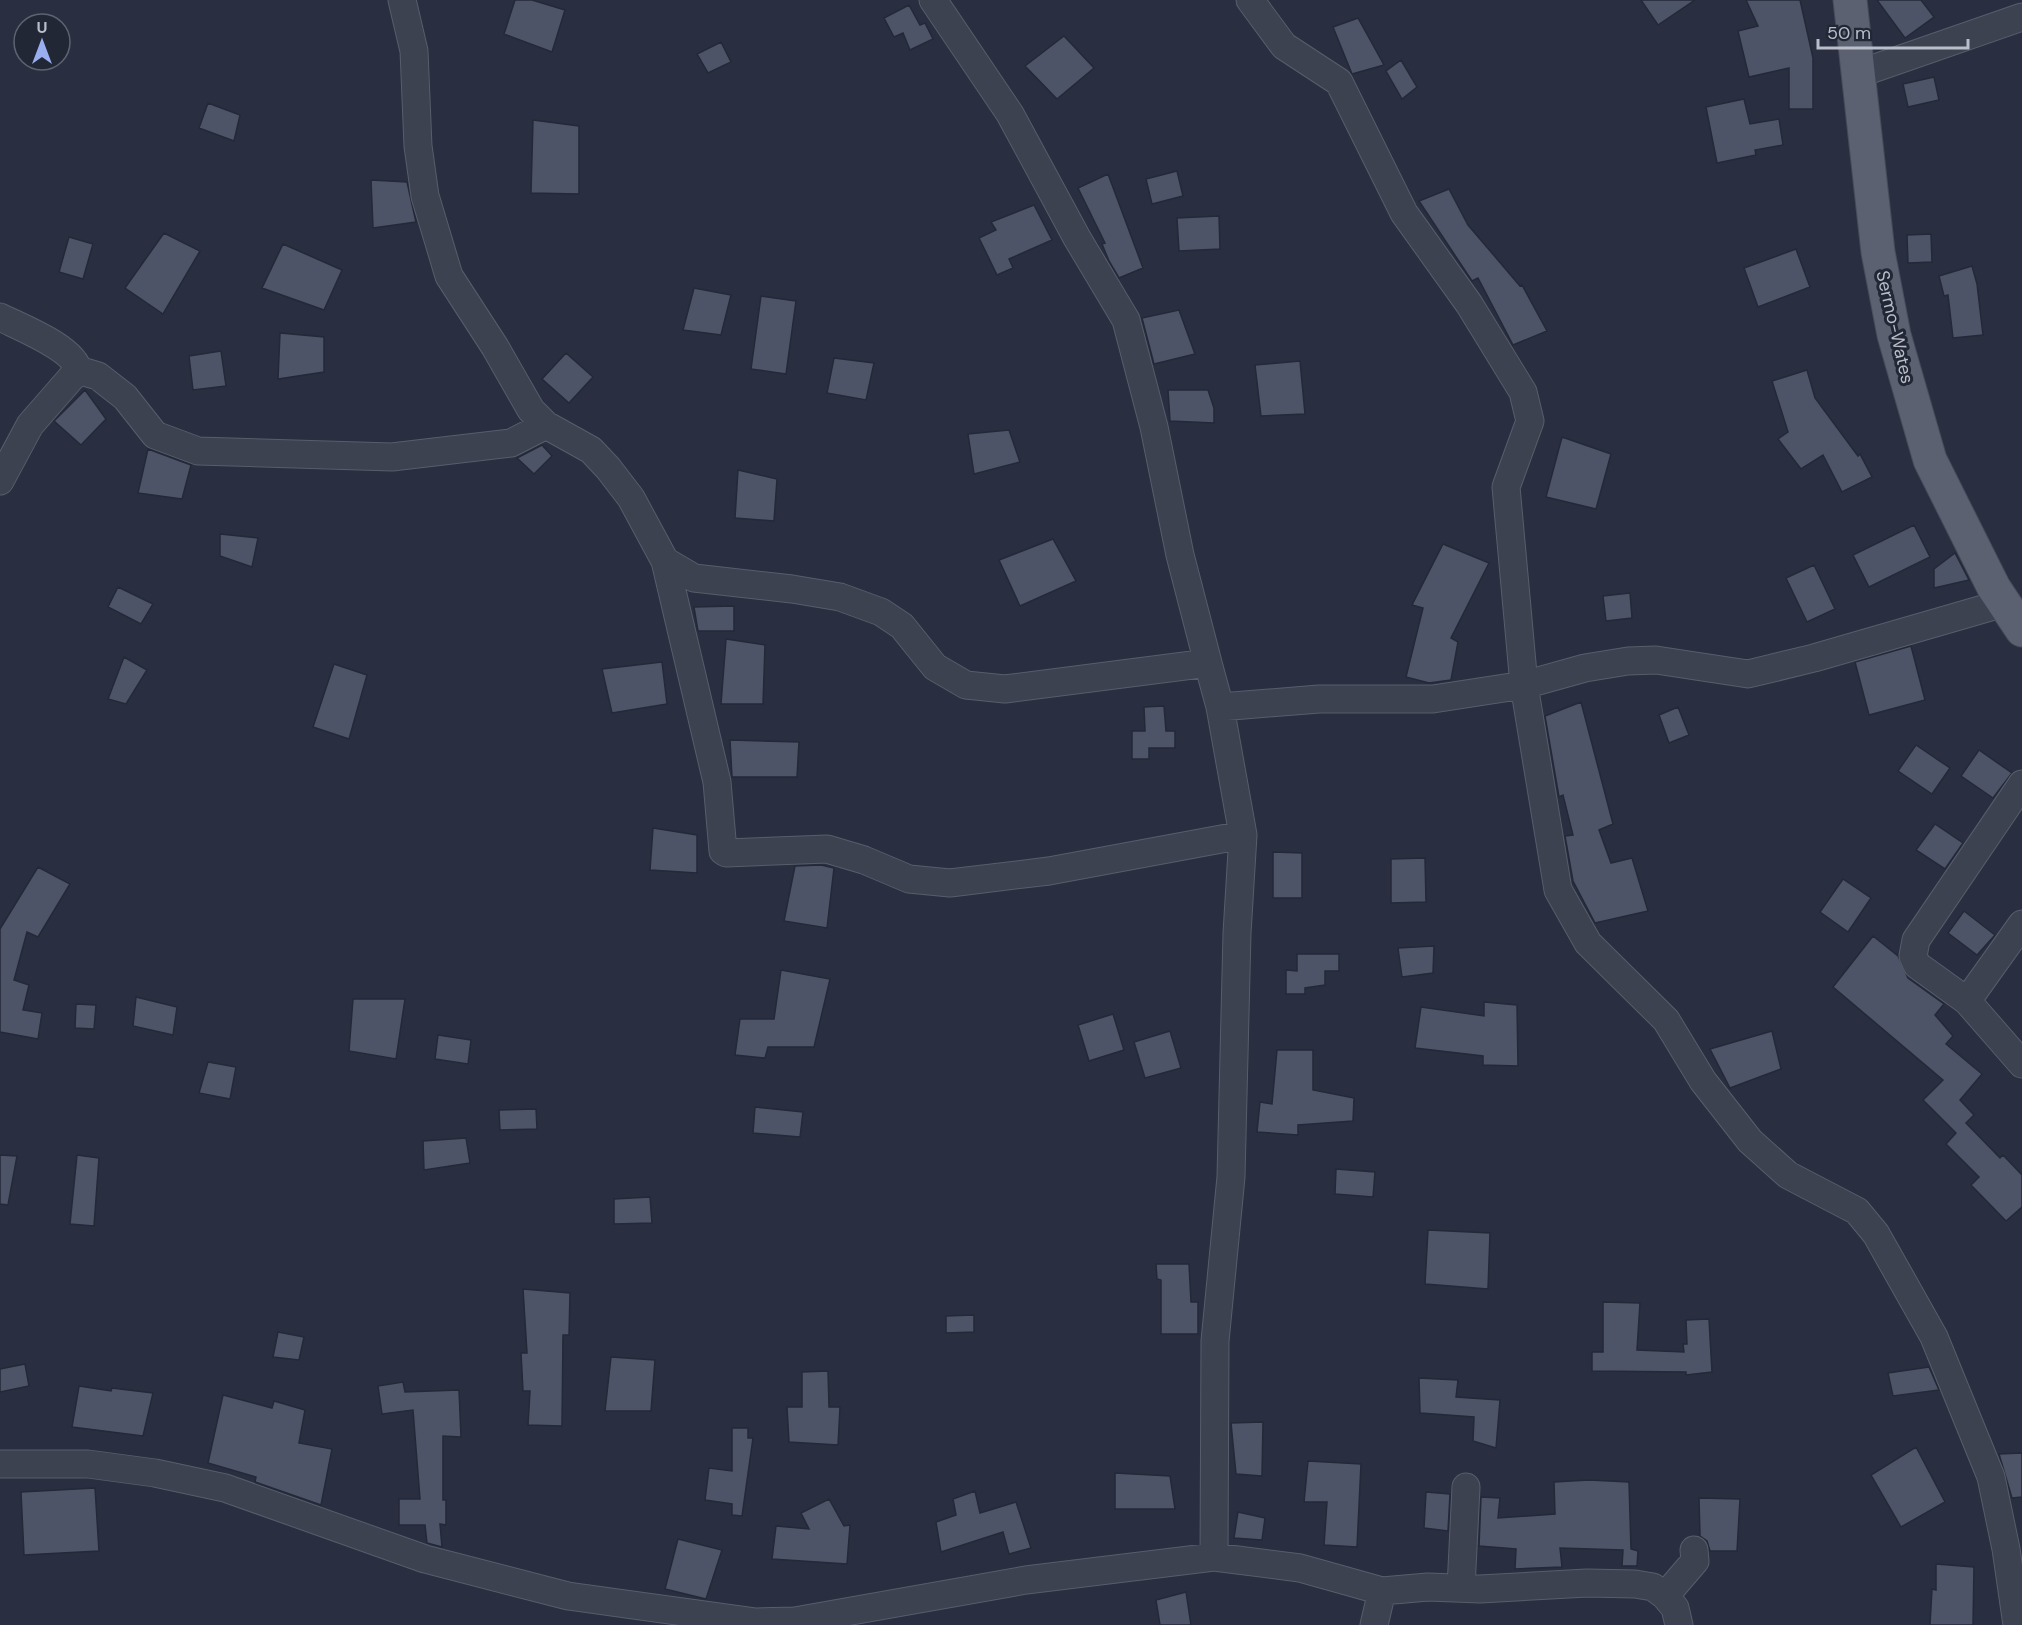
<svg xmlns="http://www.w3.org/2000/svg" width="2022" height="1625" font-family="'DM Sans',sans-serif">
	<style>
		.building { fill: #4d5467; stroke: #242938; stroke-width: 1.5 }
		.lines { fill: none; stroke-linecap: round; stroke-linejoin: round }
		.minor-casing { stroke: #585d6b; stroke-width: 29 }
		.major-casing { stroke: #474b5a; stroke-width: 35 }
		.minor { stroke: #3d4250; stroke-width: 27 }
		.major { stroke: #5b6170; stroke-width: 33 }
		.labels { text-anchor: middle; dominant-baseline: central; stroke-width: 6; stroke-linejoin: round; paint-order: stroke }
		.street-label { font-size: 18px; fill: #babeca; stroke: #222736 }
	</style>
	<rect width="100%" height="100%" fill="#292f40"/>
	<path class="building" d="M515 0H532L565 10 552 52 504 34Z
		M1641 0H1695L1658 25Z
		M1746 0H1800L1813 58V109H1789V68L1749 77 1738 31 1758 26Z
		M1877 0H1921L1934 17 1905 38Z
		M909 5 920 25 925 23 933 39 910 50 903 33 894 37 884 18Z
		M1358 18 1384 65 1352 74 1333 27Z
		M1064 36 1094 68 1057 99 1025 66Z
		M721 42 731 62 708 73 697 54Z
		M1401 60 1417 87 1402 99 1386 71Z
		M1934 77 1939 100 1908 107 1903 84Z
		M1744 99 1750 124 1779 119 1783 145 1755 150 1756 155 1717 163 1706 107Z
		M208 103 240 115 234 141 199 128Z
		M533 120 579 126V194L531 193Z
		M1177 171 1183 196 1152 204 1146 179Z
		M1108 174 1143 268 1119 278 1109 261 1102 244 1105 243 1078 188Z
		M371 180 407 182 416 222 373 228Z
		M1449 189 1468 225 1520 286 1522 285 1547 331 1513 345 1478 278 1472 281 1419 201Z
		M1034 205 1052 240 1009 259 1013 268 997 275 979 238 996 230 991 222Z
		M1219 216 1220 249 1179 251 1177 218Z
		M164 233 200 251 163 314 125 288Z
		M1931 234 1932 262 1908 263 1907 235Z
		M69 237 93 244 83 279 59 272Z
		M283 244 342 270 324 310 262 288Z
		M1796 249 1810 287 1758 307 1744 268Z
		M1972 266 1977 284 1983 335 1953 338 1948 295 1944 296 1939 276Z
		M694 288 731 295 721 335 683 330Z
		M761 296 796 301 786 374 751 369Z
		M1179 310 1195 354 1154 364 1142 318Z
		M280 333 324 337V372L278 379Z
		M221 351 226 386 193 390 189 356Z
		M566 353 593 377 569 403 542 379Z
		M834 358 874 363 866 400 827 393Z
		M1300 361 1305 414 1261 416 1255 365Z
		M1807 370 1815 398 1858 456 1860 454 1872 477 1842 492 1823 455 1801 469 1778 439 1788 432 1772 381Z
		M85 390 106 419 81 445 54 421Z
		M1168 390H1208L1214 408V423L1170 421Z
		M1009 430 1020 462 974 474 968 434Z
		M1562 437 1611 454 1596 509 1546 497Z
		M542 445 552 456 534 474 517 458Z
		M148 449 191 465 182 499 138 493Z
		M738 470 777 479 774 521 735 518Z
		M1914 525 1930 557 1869 587 1853 555Z
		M220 534 258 538 252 567 220 556Z
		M1053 539 1076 581 1020 606 999 560Z
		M1443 544 1489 563 1451 638 1458 642 1451 680 1429 683 1406 677 1423 608 1412 605Z
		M1955 553 1969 580 1934 588V569Z
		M1814 565 1835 609 1807 622 1786 578Z
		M118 587 153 604 141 624 108 607Z
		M1630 593 1632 618 1606 621 1603 596Z
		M734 606V631H698L694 607Z
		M726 639 765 645 763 704H721Z
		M1911 646 1925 700 1869 715 1855 662Z
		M124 657 147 670 126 704 108 699Z
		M662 662 667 704 612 713 602 669Z
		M334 664 367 675 349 739 313 727Z
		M1581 702 1613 824 1599 830 1611 863 1632 858 1648 911 1595 923 1573 881 1565 836 1573 835 1563 795 1559 797 1545 716Z
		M1164 706 1166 731H1175V748H1149V759H1132V731H1145L1144 707Z
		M1678 707 1689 735 1669 743 1659 715Z
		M730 740 799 742 797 777H732Z
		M1916 745 1950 768 1932 794 1898 771Z
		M1979 750 2012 773 1993 798 1961 776Z
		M1935 824 1963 843 1945 869 1916 850Z
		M653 828 697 835V873L650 870Z
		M1273 852 1302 853V898H1273Z
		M1425 858 1426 902 1391 903V859Z
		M821 865 834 868 827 928 784 921 795 866Z
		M38 867 70 884 38 937 27 932 14 980 29 985 23 1010 42 1013 38 1039 0 1032V929Z
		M1843 879 1871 898 1848 932 1820 912Z
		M1964 911 1995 935 1977 955 1948 933Z
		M1873 936 1898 956 1908 978 1944 1004 1935 1015 1953 1036 1946 1044 1982 1074 1960 1100 1974 1115 1966 1123 2000 1158 2003 1155 2022 1175V1207L2006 1221 1971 1185 1979 1177 1946 1144 1956 1133 1923 1100 1943 1080 1833 987Z
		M1434 946 1433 973 1402 977 1398 948Z
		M1297 954H1339V971H1325V985L1305 988V994H1286V970L1297 971Z
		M781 970 830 979 814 1047H768L765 1058 735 1055 740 1019H774Z
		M136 997 177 1007 173 1035 133 1026Z
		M353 999H405L396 1059 349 1051Z
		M1484 1002 1517 1005 1518 1066 1483 1065V1056L1415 1048 1421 1007 1484 1016Z
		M76 1004 96 1005 94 1029 75 1028Z
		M1113 1014 1124 1050 1089 1061 1078 1025Z
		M1170 1031 1181 1068 1145 1078 1134 1042Z
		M1772 1031 1781 1069 1730 1088 1710 1049Z
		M438 1035 471 1040 468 1064 435 1059Z
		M1277 1050H1313V1090L1354 1098 1353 1121 1298 1125V1135L1257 1132 1260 1102 1272 1104Z
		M208 1062 236 1067 230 1099 199 1093Z
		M755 1107 803 1112 800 1137 753 1133Z
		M536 1109 537 1129 500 1130 499 1110Z
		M466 1138 470 1163 424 1170 423 1141Z
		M0 1155 17 1156 8 1205 0 1204Z
		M77 1155 99 1158 94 1226 70 1224Z
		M1336 1169 1375 1172 1373 1197 1335 1194Z
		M650 1197 652 1223 614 1224V1199Z
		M1428 1230 1490 1233 1488 1289 1425 1284Z
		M1156 1264H1189L1191 1302H1198V1334H1161V1280L1157 1279Z
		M523 1289 570 1293 569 1335H563L562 1426 528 1425 530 1391H523L521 1353H527Z
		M1603 1302 1640 1303 1637 1350 1684 1352 1683 1344H1687L1686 1320 1709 1319 1712 1372 1686 1375V1372L1592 1371V1352H1603Z
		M974 1315V1332L946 1333V1316Z
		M278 1332 304 1337 299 1360 273 1357Z
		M611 1357 655 1360 651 1411H605Z
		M25 1364 29 1386 0 1392V1369Z
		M1929 1367 1939 1390 1893 1396 1888 1373Z
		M828 1371 829 1407H840L838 1445 789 1442 787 1407H802V1372Z
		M1419 1378 1458 1380 1456 1397 1500 1400 1496 1448 1473 1441 1474 1417 1420 1413Z
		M403 1382 405 1392 459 1390 461 1437 443 1436V1500H446V1525L440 1524 442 1547 427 1543 425 1525H399V1499H420L413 1410 382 1414 378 1386Z
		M79 1386 111 1391 112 1388 153 1393 143 1436 72 1427Z
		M223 1395 272 1408 274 1401 305 1410 299 1443 332 1449 321 1505 255 1482 256 1477 208 1463Z
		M1263 1422 1262 1476 1236 1474 1231 1423Z
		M732 1428H748V1438H753L742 1516 732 1515V1504L705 1500 709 1468 732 1471Z
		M1916 1447 1945 1502 1901 1527 1871 1475Z
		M2022 1453V1497L2012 1498 1999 1454Z
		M1308 1461 1361 1464 1357 1547 1324 1545 1327 1502H1304Z
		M1115 1473 1170 1476 1175 1509H1115Z
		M1589 1480 1629 1482 1631 1549 1638 1551 1637 1566H1622L1623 1550 1560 1548 1562 1567 1515 1569 1516 1549 1479 1546 1481 1497 1500 1498 1498 1518 1555 1514 1554 1482Z
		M95 1488 99 1551 24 1555 21 1492Z
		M975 1491 980 1513 1016 1502 1031 1548 1009 1554 1003 1532 941 1552 936 1522 956 1515 953 1499Z
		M1426 1492 1450 1494 1448 1531 1424 1528Z
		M1699 1498 1740 1499 1737 1551H1710L1707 1541 1700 1536Z
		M829 1499 844 1526 850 1525 847 1564 772 1559 776 1526 809 1529 801 1513Z
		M1238 1512 1265 1518 1262 1540 1234 1538Z
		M678 1539 722 1550 706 1599 665 1589Z
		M1936 1564 1974 1567 1973 1625H1930L1932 1589 1936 1590Z
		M1186 1592 1191 1625H1160L1156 1600Z"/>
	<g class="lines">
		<defs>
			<path id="minor" d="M402 0 414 51 418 146 425 196 449 276 495 347 531 410 546 425 591 450 608 468 631 498 665 561 694 578 792 589 840 597 881 612 902 626 935 667 966 685 1005 689 1208 663 1220 707 1243 835 1237 933 1231 1177 1215 1341 1214 1557
				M933 0 1010 114 1077 238 1126 320 1154 427 1180 555 1208 663
				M1858 74 2022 17
				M0 317C20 327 74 348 78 370L30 425 0 481
				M78 370 98 376 125 397 155 435 198 451 392 457 511 443 546 425
				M665 561 717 782 723 851 726 853 827 849 864 860 909 879 950 883 1049 871 1243 835
				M2004 603 1814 658 1748 674 1656 660 1628 661 1585 668 1524 685 1558 890 1588 943 1666 1020 1703 1081 1750 1141 1788 1175 1857 1211 1876 1234 1934 1337 1991 1477 2006 1549 2017 1625
				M1220 707 1319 699H1433L1524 685 1506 487 1530 421 1523 392 1469 304 1404 213 1339 82 1284 46 1250 0
				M2022 784 1916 940 1913 956 1917 965 1967 1001 2022 1064
				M1967 1001 2022 924
				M0 1464H88L155 1473 225 1488 425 1559 568 1596 756 1622 795 1621 1026 1580 1214 1557 1300 1568 1382 1591 1428 1587 1480 1589 1587 1583 1635 1584 1653 1587 1665 1596 1675 1608 1679 1625
				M1461 1588 1466 1487
				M1665 1596 1695 1561 1694 1550
				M1374 1625 1382 1591"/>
			<path id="major" d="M1850 0 1878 252 1894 335 1930 460 1994 588 2022 630"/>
		</defs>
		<use href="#minor" class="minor-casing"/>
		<use href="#major" class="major-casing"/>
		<use href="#minor" class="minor"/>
		<use href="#major" class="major"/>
	</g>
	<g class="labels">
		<g class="street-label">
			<text transform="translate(1895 327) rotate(77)">Sermo-Wates</text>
		</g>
	</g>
	<g transform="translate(42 42)"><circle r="28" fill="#222736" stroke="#5f6371" stroke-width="1.5"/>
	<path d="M0-4.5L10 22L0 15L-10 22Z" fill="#99aef0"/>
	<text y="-9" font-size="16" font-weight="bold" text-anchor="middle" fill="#babeca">U</text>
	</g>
	<path d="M1818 39v9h150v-9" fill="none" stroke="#babeca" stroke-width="3"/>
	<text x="1827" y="39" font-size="18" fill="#babeca" stroke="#222736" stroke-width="4.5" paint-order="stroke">50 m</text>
</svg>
